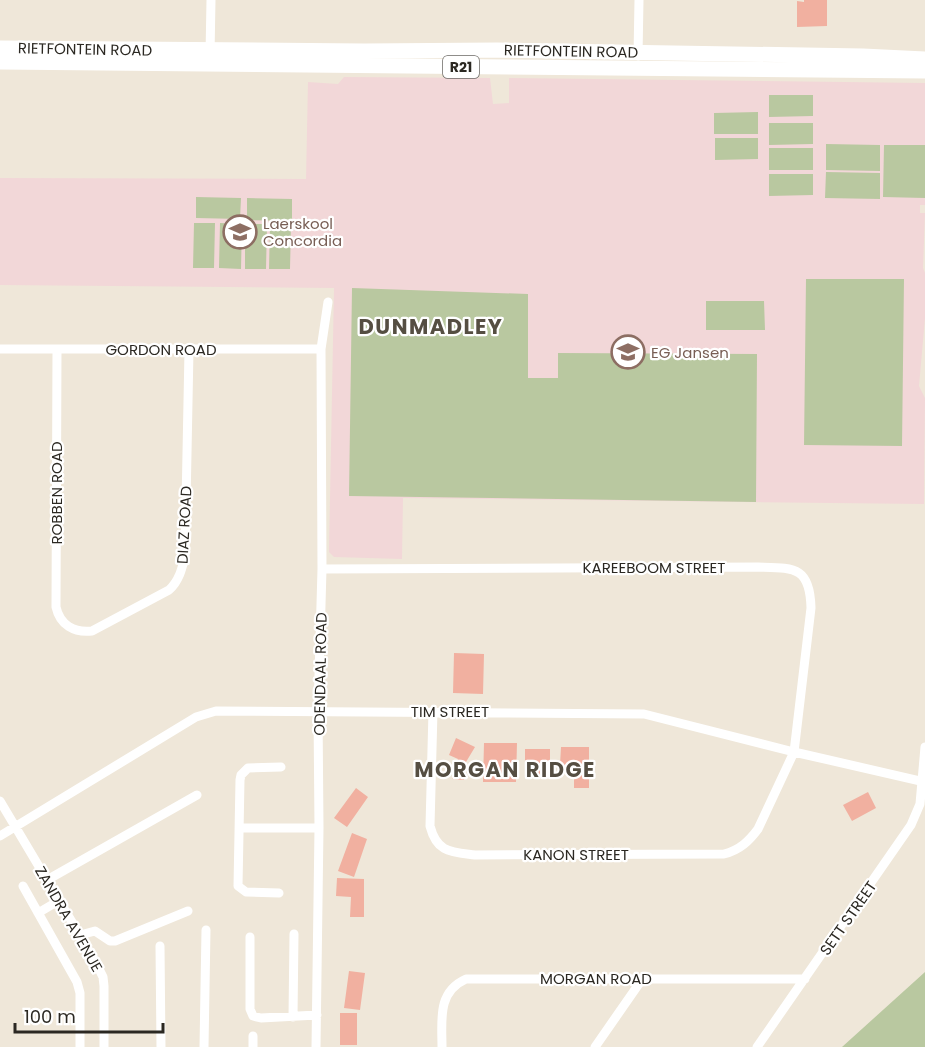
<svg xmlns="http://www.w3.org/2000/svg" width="925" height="1047" font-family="Poppins,sans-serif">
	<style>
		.education { fill: #f2d7d8 }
		.green { fill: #b9c8a0 }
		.building { fill: #f1b0a0 }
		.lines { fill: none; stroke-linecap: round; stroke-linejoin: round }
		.street { stroke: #fff; stroke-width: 9 }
		.primary { stroke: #fff; stroke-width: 15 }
		.labels { text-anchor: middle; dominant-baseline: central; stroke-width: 4.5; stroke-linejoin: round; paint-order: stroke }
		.shield { fill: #fff; stroke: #6b6864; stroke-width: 1.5 }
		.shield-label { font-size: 14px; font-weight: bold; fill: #2b2822 }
		.street-label { font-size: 15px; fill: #2b2822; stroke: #fff }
		.education-label { font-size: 15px; fill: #785e54; stroke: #fff; text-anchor: start }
		.district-label { font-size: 21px; font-weight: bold; letter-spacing: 1.5px; fill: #554e42; stroke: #fff }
	</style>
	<rect width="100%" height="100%" fill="#efe7d9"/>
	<path class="education" d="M344 77 490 78 493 104 509 103V78L925 83V205H920V213H925L923 268 925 273V318L919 386 925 398 924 504 403 498 402 559 334 557 329 552 334 288 0 285V178L306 179 308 82 338 84Z"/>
	<path class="green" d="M769 95H813V116L769 117Z
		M758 112V134H714V113Z
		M769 123H813V144L769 145Z
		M715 138H758V159L715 160Z
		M826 144 880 145V171L826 170Z
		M884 145H925V198L883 197Z
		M769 148H813V170H769Z
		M826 172 880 173V199L825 198Z
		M769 174H813V195L769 196Z
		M196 197 241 198 240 219 196 218Z
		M247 198 292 199V221L247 220Z
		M194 223H215L214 268H193Z
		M220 223 242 224 241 269 219 268Z
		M245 224H267L266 269H245Z
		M270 224H291L290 269H269Z
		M806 279H904L902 446 804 445Z
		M352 288 528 294V378H558V353L757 354 756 502 349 496Z
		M706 301H764L765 330H706Z
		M925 972V1047H842Z"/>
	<path class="building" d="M804 0H827V26L797 27V1L804 2Z
		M454 653 484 654 483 694 453 693Z
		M456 738 475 747 466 762 464 780 452 779 454 761H457L458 759 449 755Z
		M484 743H517L516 782H483Z
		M561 747H589V788H574V765H560Z
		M525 749H550V775H525Z
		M356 788 368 797 347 827 334 818Z
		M868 792 876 808 852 821 843 805Z
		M352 833 367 839 354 877 338 871Z
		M337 878 364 879V917H350L351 897 336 896Z
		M349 971 365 973 360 1010 344 1008Z
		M340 1013H357V1045H340Z"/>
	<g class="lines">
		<path class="street" d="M210 55 211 0
			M638 56 639 0
			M0 349H321
			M57 349 56 607C60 625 74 633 92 631L169 590C179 581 182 569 185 556L189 350
			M322 569 758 567C794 568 810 566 811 608L794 752 758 829C749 841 740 850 724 854L475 855C451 852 437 853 430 826L433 711
			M0 801 94 959 103 977 104 986V1047
			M240 828H319
			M0 836 196 717 216 711 644 714 794 752 925 782
			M47 880 197 795
			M23 886 77 982 80 993V1047
			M279 893 246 892 238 886 240 780 241 775 248 768 281 767
			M38 913 60 900
			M80 935 95 931 110 941H115L188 911
			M250 937V1009L253 1016 261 1018 317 1015
			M160 946 161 1047
			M293 1017 294 934
			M204 1047 206 930
			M253 1047V1036
			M316 1047 319 828 318 711 322 569 321 349 328 302
			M442 1047C442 1020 437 992 466 979H805
			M595 1047 643 978
			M757 1047 911 825 920 804 925 747"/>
		<path class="primary" d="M0 48 364 51 497 50 863 56 925 59
			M0 62 925 71"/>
	</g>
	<defs>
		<symbol id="school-ring" viewBox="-11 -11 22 22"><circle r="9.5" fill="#fff" stroke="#8d6e63" stroke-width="1.5"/><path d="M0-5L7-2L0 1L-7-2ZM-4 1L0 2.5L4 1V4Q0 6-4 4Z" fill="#8d6e63"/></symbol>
	</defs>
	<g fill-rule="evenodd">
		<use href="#school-ring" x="221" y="213" width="38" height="38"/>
		<use href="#school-ring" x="609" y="333" width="38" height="38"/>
	</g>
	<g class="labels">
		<rect class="shield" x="443" y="56" width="36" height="22" rx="4.5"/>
		<g class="shield-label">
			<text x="461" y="67">R21</text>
		</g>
		<g class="street-label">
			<text transform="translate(85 49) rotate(1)">RIETFONTEIN ROAD</text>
			<text transform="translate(571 51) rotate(1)">RIETFONTEIN ROAD</text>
			<text x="161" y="349">GORDON ROAD</text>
			<text transform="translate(56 493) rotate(-90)">ROBBEN ROAD</text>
			<text transform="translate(184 525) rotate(-87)">DIAZ ROAD</text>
			<text x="654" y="567">KAREEBOOM STREET</text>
			<text transform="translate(320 674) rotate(-89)">ODENDAAL ROAD</text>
			<text x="450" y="711">TIM STREET</text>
			<text x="576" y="854">KANON STREET</text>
			<text transform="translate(848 918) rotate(-55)">SETT STREET</text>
			<text transform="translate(69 919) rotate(60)">ZANDRA AVENUE</text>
			<text x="596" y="978">MORGAN ROAD</text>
		</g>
		<g class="education-label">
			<text x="263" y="223">Laerskool<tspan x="263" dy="17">Concordia</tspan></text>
			<text x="651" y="352">EG Jansen</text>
		</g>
		<g class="district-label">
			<text x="431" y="326">DUNMADLEY</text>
			<text x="505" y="769">MORGAN RIDGE</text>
		</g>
	</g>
	<path d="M15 1023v9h148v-9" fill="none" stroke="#2b2822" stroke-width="3"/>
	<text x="24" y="1023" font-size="18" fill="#2b2822" stroke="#ffffff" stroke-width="4.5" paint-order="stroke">100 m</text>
</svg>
